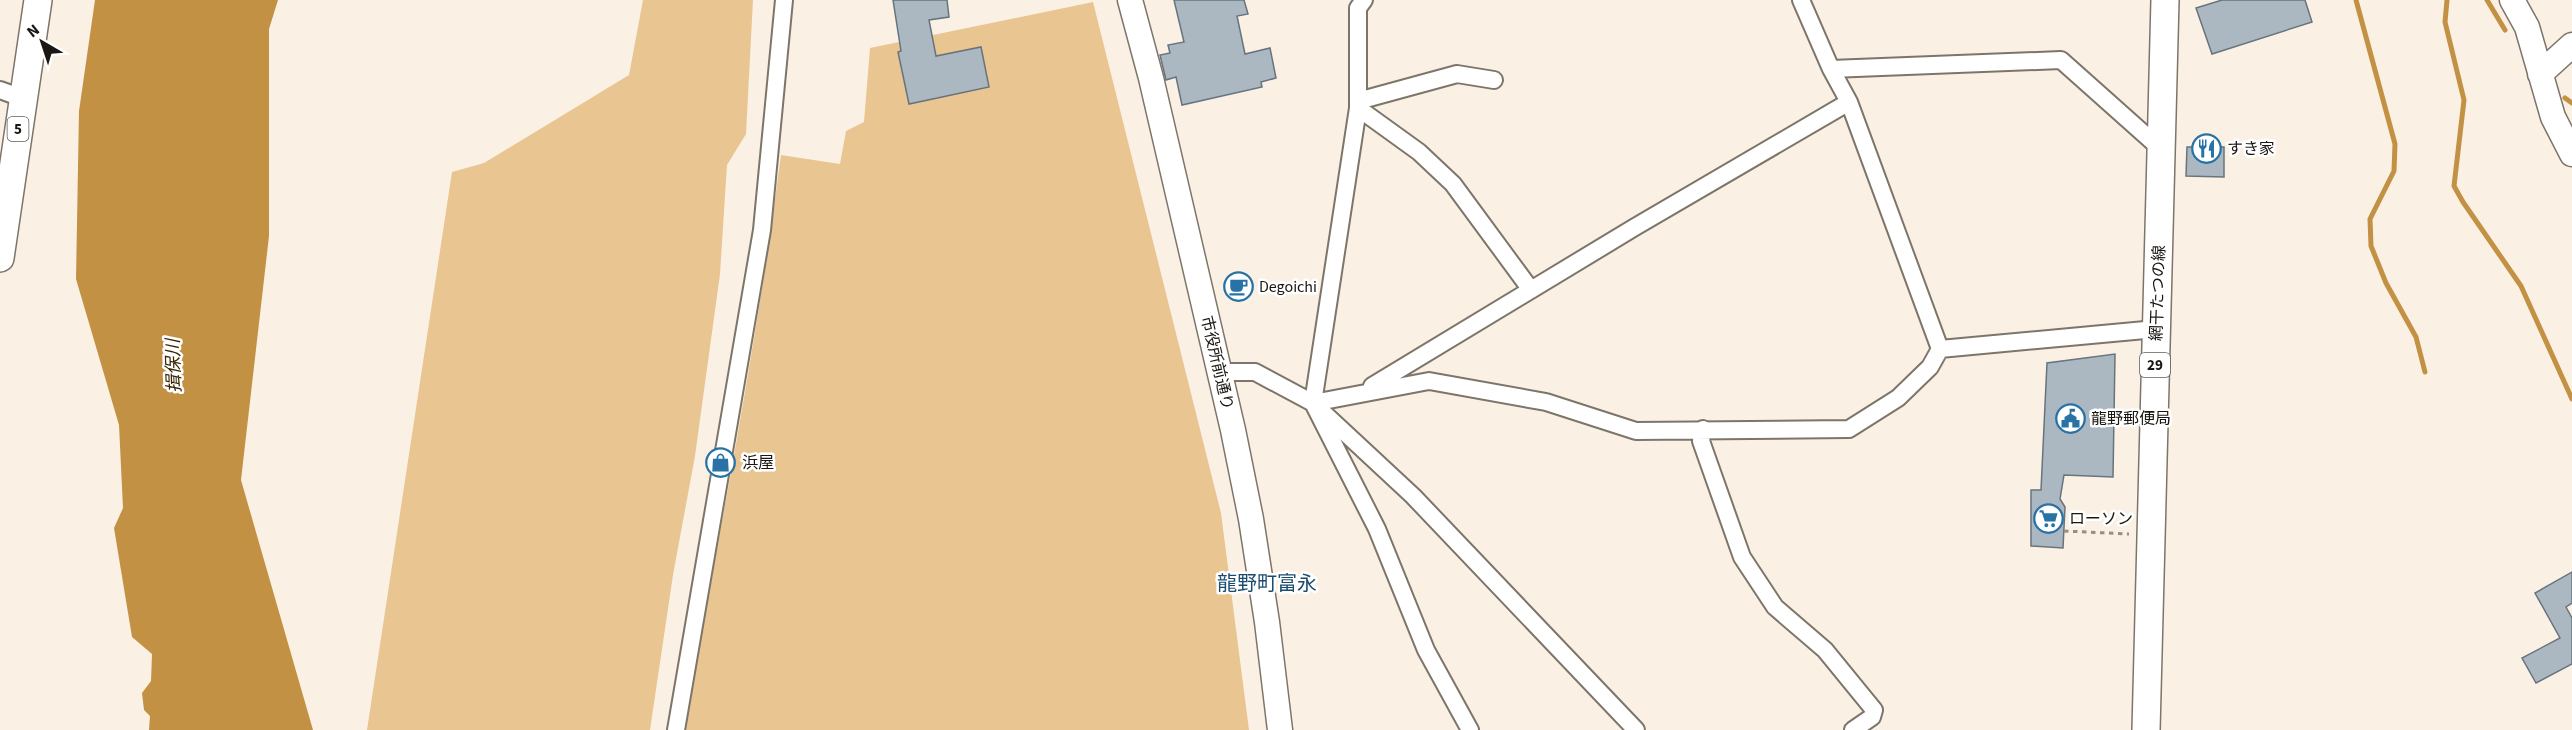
<svg xmlns="http://www.w3.org/2000/svg" width="2572" height="730" font-family="'Source Sans 3','Noto Sans JP',sans-serif">
	<style>
		.green { fill: #e9c591 }
		.water { fill: #c39144 }
		.lines { fill: none; stroke-linecap: round; stroke-linejoin: round }
		.stream { stroke: #c39144; stroke-width: 5 }
		.building { fill: #abb8c2; stroke: #68737d; stroke-width: 1.5 }
		.street-casing { stroke: #7d7569; stroke-width: 20 }
		.secondary-casing { stroke: #7d7569; stroke-width: 27 }
		.primary-casing { stroke: #7d7569; stroke-width: 30 }
		.path { stroke: #948e85; stroke-width: 3; stroke-dasharray: 4.5 4.5; stroke-linecap: butt }
		.street { stroke: #fff; stroke-width: 16 }
		.secondary { stroke: #fff; stroke-width: 24 }
		.primary { stroke: #fff; stroke-width: 27 }
		.labels { text-anchor: middle; dominant-baseline: central; stroke-width: 5; stroke-linejoin: round; paint-order: stroke }
		.shield { fill: #fff; stroke: #5f5d59; stroke-width: 1.5 }
		.shield-label { font-size: 15px; font-weight: bold; fill: #1a1712 }
		.poi-label { font-size: 16px; fill: #1a1712; stroke: #fff; text-anchor: start }
		.street-label { font-size: 16px; fill: #1a1712; stroke: #fff }
		.water-label { font-size: 18px; font-style: italic; fill: #392502; stroke: #fff }
		.quarter-label { font-size: 20px; fill: #1a4c70; stroke: #fff }
	</style>
	<rect width="100%" height="100%" fill="#faf1e4"/>
	<path class="green" d="M643 0H753L746 134 727 165 720 274 695 456 673 575 650 730H367L452 172 484 163 629 75Z
		M1093 2 1221 513 1249 730H683C719 539 756 348 781 155L840 164 846 131 864 122 870 48Z"/>
	<path class="water" d="M95 0H278L269 29V236L241 480 313 730H149L150 716 144 710 142 693 151 681 152 654 132 637 114 528 123 508 119 425 76 279 79 111Z"/>
	<g class="lines">
		<path class="stream" d="M2356 0 2395 144 2394 171 2370 219 2371 246 2386 283 2416 337 2425 372
			M2447 0 2445 22 2464 100 2454 186 2463 202 2521 286 2572 399
			M2487 0 2505 30
			M2565 98 2572 103"/>
	</g>
	<path class="building" d="M893 0H947L949 17 929 20 936 56 981 47 989 87 909 104 898 52 901 51Z
		M1174 0H1244L1248 14 1237 16 1245 54 1270 48 1276 78 1261 82 1262 87 1182 105 1176 77 1166 80 1160 55 1170 53 1168 45 1184 42Z
		M2222 0H2305L2312 22 2212 54 2196 8Z
		M2187 147H2224V177L2186 176Z
		M2115 354 2113 477 2064 475 2060 499 2065 507 2063 548 2031 546V490H2041L2047 363Z
		M2572 572V603L2566 607 2572 618V664L2536 683 2522 658 2560 638 2535 593Z"/>
	<g class="lines">
		<defs>
			<path id="street" d="M1364 0 1358 8V108L1313 403 1377 529 1426 650 1470 730
				M1831 69 2061 60 2162 150
				M0 90 22 98
				M1358 101 1457 74 1494 80
				M1849 102 1940 349
				M1358 108 1419 152 1453 184 1531 290
				M1220 372H1255L1313 403 1413 496 1636 730
				M1372 386 1635 227 1849 102 1831 69 1801 0
				M1313 403 1429 381 1546 402 1636 431 1849 429 1898 398 1930 367 1940 349 2156 329
				M1703 429 1701 441 1742 557 1775 607 1825 650 1874 710 1872 717 1853 730
				M676 730 762 230 784 0"/>
			<path id="secondary" d="M1130 0 1151 78 1233 430 1251 519 1267 622 1280 730
				M2512 0 2527 27 2553 117 2572 154
				M2540 74 2572 45"/>
			<path id="primary" d="M0 258 38 0
				M2146 730 2165 0"/>
		</defs>
		<use href="#street" class="street-casing"/>
		<use href="#secondary" class="secondary-casing"/>
		<use href="#primary" class="primary-casing"/>
		<path class="path" d="M2064 531 2129 534"/>
		<use href="#street" class="street"/>
		<use href="#secondary" class="secondary"/>
		<use href="#primary" class="primary"/>
	</g>
	<defs>
		<symbol id="restaurant-ring" viewBox="-11 -11 22 22"><circle r="9.5" fill="#fff" stroke="#2872a6" stroke-width="1.5"/><path d="M-5-6h1v4h1v-4h1v4h1v-4h1v5L-1.5 .5V6h-2V.5L-5-1ZM5-6V6H3V1.5H1.5Q1.5-4 5-6Z" fill="#2872a6"/></symbol>
		<symbol id="cafe-ring" viewBox="-11 -11 22 22"><circle r="9.5" fill="#fff" stroke="#2872a6" stroke-width="1.5"/><path d="M-5.5-4.5H6V0H3Q3 3.5 0 3.5H-2.5Q-5.5 3.5-5.5 0ZM3-3.2v2h1.7v-2ZM-6 4.5H4V6H-6Z" fill="#2872a6"/></symbol>
		<symbol id="civic-ring" viewBox="-11 -11 22 22"><circle r="9.5" fill="#fff" stroke="#2872a6" stroke-width="1.5"/><path d="M-.6-6.5H3V-4.5H.6V-3L4-1V1h2V6H-6V1h2V-1L-.6-3ZM-1.2 2.5V6h2.4V2.5Z" fill="#2872a6"/></symbol>
		<symbol id="shop-ring" viewBox="-11 -11 22 22"><circle r="9.5" fill="#fff" stroke="#2872a6" stroke-width="1.5"/><path d="M-5-2.5h2.3a2.7 3.5 0 0 1 5.4 0H5L5.5 6h-11ZM-1.5-2.5h3a1.5 2.3 0 0 0-3 0Z" fill="#2872a6"/></symbol>
		<symbol id="supermarket-ring" viewBox="-11 -11 22 22"><circle r="9.5" fill="#fff" stroke="#2872a6" stroke-width="1.5"/><path d="M-6-5.5h2.5l.6 2H6L4.5 2H-2.5L-4.4-4H-6ZM-1.5 3.2a1.3 1.3 0 1 0 .1 0ZM3 3.2a1.3 1.3 0 1 0 .1 0Z" fill="#2872a6"/></symbol>
	</defs>
	<g fill-rule="evenodd">
		<use href="#restaurant-ring" x="2190" y="132" width="33" height="33"/>
		<use href="#cafe-ring" x="1222" y="270" width="33" height="33"/>
		<use href="#civic-ring" x="2054" y="402" width="33" height="33"/>
		<use href="#shop-ring" x="704" y="446" width="33" height="33"/>
		<use href="#supermarket-ring" x="2032" y="502" width="33" height="33"/>
	</g>
	<g class="labels">
		<g class="shield">
			<rect x="7.5" y="117" width="21" height="24" rx="4.5"/>
			<rect x="2140" y="353" width="30" height="24" rx="4.5"/>
		</g>
		<g class="shield-label">
			<text x="18" y="129">5</text>
			<text x="2155" y="365">29</text>
		</g>
		<g class="poi-label">
			<text x="2227" y="149">すき家</text>
			<text x="1259" y="287">Degoichi</text>
			<text x="2091" y="419">龍野郵便局</text>
			<text x="742" y="463">浜屋</text>
			<text x="2069" y="519">ローソン</text>
		</g>
		<g class="street-label">
			<text transform="translate(2158 293) rotate(-88)">網干たつの線</text>
			<text transform="translate(1217 363) rotate(77)">市役所前通り</text>
		</g>
		<g class="water-label">
			<text transform="translate(174 366) rotate(-92)">揖保川</text>
		</g>
		<g class="quarter-label">
			<text x="1267" y="584">龍野町富永</text>
		</g>
	</g>
	<g transform="translate(42 42) rotate(321)" stroke="#ffffff" stroke-width="4.5" paint-order="stroke">
	<path d="M0-4.5L10 22L0 15L-10 22Z" fill="#1a1712"/>
	<text y="-9" font-size="16" font-weight="bold" text-anchor="middle" fill="#1a1712">N</text>
	</g>
</svg>
